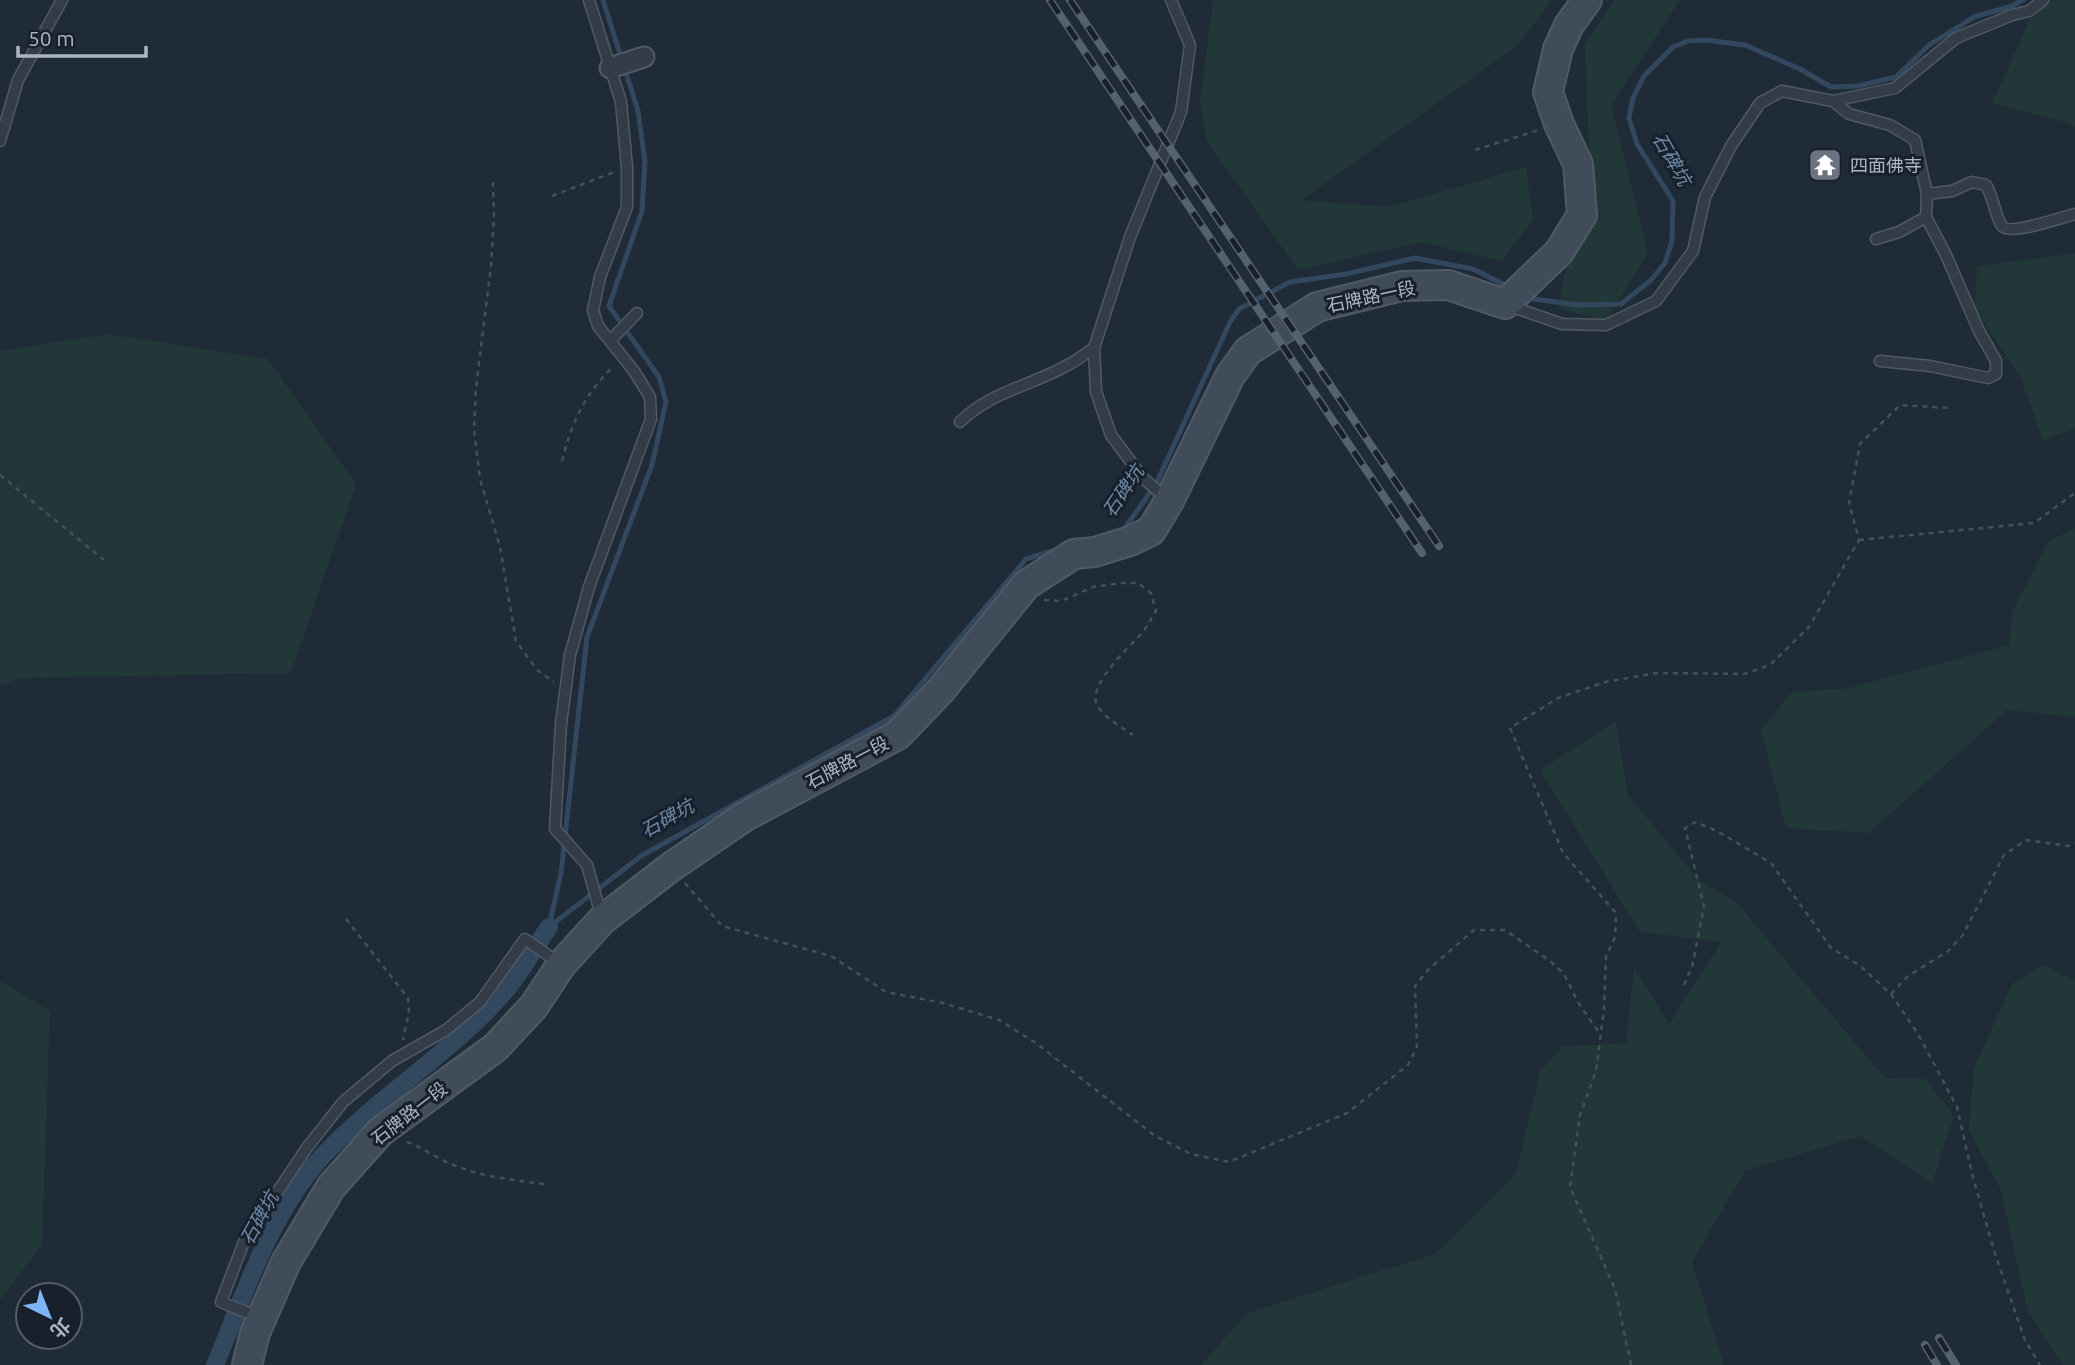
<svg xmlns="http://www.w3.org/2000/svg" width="2075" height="1365" font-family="Ubuntu,'Noto Sans TC',sans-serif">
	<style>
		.green { fill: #223838 }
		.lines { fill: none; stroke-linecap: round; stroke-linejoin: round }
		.stream { stroke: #32485e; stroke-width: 5 }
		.canal { stroke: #32485e; stroke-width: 18 }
		.lane-casing { stroke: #505a65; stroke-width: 13 }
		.street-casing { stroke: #505a65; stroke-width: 23 }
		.secondary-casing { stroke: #505a65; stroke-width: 32 }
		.path { stroke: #3f5455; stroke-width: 2.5; stroke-dasharray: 5 5; stroke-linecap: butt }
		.lane { stroke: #333c47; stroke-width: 10 }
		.street { stroke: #333c47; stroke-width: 19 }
		.secondary { stroke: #414c5a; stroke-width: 28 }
		.rail-casing { stroke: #55616e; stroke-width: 8 }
		.rail { stroke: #18212b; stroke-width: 5; stroke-dasharray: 16; stroke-linecap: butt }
		.labels { text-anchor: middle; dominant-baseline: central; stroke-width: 6; stroke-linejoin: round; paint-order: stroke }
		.poi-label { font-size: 18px; fill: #adb7c4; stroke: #18212b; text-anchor: start }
		.street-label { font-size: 18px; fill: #adb7c4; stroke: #18212b }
		.water-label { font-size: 19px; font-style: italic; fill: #6d8aa9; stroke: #18212b }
	</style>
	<rect width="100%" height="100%" fill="#1f2b36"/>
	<path class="green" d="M1213 0H1552L1518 45 1302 200 1389 207 1526 167 1533 220 1501 261 1421 242 1298 270 1207 141 1200 103Z
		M1615 0H1680L1611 105 1648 253 1607 320 1558 309 1589 148 1585 44Z
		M2039 0H2075V128L2069 123 1992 103Z
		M2075 253V428L2043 441 2020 376 1975 309 1977 266Z
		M108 334 268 359 356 484 291 673 21 678 0 685V351Z
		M2075 528V717L2007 710 1869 833 1786 828 1761 730 1792 692 1844 689 2009 645 2012 612 2048 542Z
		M1616 721 1628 795 1699 880 1737 903 1885 1078 1925 1079 1954 1116 1932 1183 1860 1136 1745 1171 1692 1262 1724 1365H1201L1247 1313 1435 1254 1516 1173 1540 1072 1562 1046 1626 1044 1634 967 1669 1024 1721 942 1640 932 1540 770Z
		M2043 965 2075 981V1365H2063L2028 1311 2000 1188 1969 1131 1974 1068 2012 984Z
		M0 981 50 1011 42 1245 0 1300Z"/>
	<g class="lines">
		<path class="stream" d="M1526 295 1534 299 1578 305 1621 304 1651 280 1665 263 1672 241 1673 201 1637 144 1629 118 1633 98 1644 76 1673 47 1688 41 1706 40 1745 45 1800 69 1831 87 1858 86 1896 77 1929 45 1974 17 2012 6 2023 0
			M1122 532 1156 484 1230 322 1239 309 1290 282 1346 274 1415 258 1473 269 1511 288
			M549 926 561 873 587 637 652 465 666 402 659 377 609 306 642 211 645 161 638 111 603 0
			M549 927 641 856 894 716 1026 559 1059 549"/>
		<path class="canal" d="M215 1365C244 1296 268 1219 318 1161 373 1100 445 1058 500 997 519 977 533 950 549 927"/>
		<defs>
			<path id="lane" d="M589 0 621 102 627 167V207L600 277 593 310 598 326 634 371 650 397 651 419 589 587 570 655 561 724 555 829 587 865 601 915
				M1833 101 1849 114 1890 125 1915 140 1927 194 1926 217 1946 255 1979 331 1996 361V374L1988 378 1930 366 1880 361
				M0 141 18 80 62 0
				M1927 194 1952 191 1972 182 1986 185C1993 196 1996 219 2002 226 2010 236 2062 217 2075 214
				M1876 239 1899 232 1926 217
				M1510 306 1562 324 1606 325 1656 301 1693 251 1705 197 1731 146 1760 103 1782 91 1833 101 1895 88 1956 38 2012 15 2029 11 2043 0
				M610 341 637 313
				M960 422C990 392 1030 386 1066 366 1076 361 1085 354 1094 348
				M1166 498 1143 478 1111 435 1096 392 1094 348 1130 237 1181 112 1190 45 1171 0
				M258 1317 221 1302 244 1242 306 1149 343 1102 392 1061 446 1030 480 1002 525 939 559 963"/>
			<path id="street" d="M610 68 644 57"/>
			<path id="secondary" d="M247 1365 255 1333 286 1262 331 1187 380 1132 496 1047 534 1006 561 965 602 920 671 867 744 817 898 735 941 690 1026 585 1074 554 1095 552 1130 541 1151 531 1169 501 1230 376 1248 351 1317 307 1402 286 1448 285 1505 304 1559 252 1582 215 1578 164 1559 124 1548 92 1558 49 1569 25 1587 0"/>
		</defs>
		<use href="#lane" class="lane-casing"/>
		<use href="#street" class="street-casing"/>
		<use href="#secondary" class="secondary-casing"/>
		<path class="path" d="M1475 150 1539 130
			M493 182 494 217 491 266 476 388 474 430 480 479 500 547 516 641 537 670 554 682
			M552 196 614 172
			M562 461C571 424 585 393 613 367
			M0 475 104 560
			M1859 540 2034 523 2075 493
			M1044 600 1061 601 1093 587 1121 583H1138L1151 593 1156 611C1151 619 1147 627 1141 634 1128 648 1091 682 1096 702 1100 716 1122 727 1133 735
			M685 883 722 926 831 956 886 992 943 1003 999 1020 1036 1043 1155 1136 1191 1154 1229 1162 1347 1113 1408 1065 1417 1047 1415 986 1428 970 1474 930H1505L1550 961 1564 974 1579 1004 1600 1034
			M346 919 408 998 409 1012 403 1040
			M1684 985 1692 967 1704 906 1685 828 1696 822 1717 831 1771 863 1831 948 1859 965 1891 994 1918 1034 1957 1107 1972 1174 1995 1254 2025 1340 2040 1365
			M1891 994 1908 976 1947 952 1963 935 2004 855 2026 840 2069 846 2075 843
			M407 1142C424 1148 439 1160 456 1166 486 1178 517 1180 549 1185
			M1631 1365 1615 1289 1570 1187 1580 1115 1596 1071 1604 1009 1606 957 1615 937 1616 913 1563 853 1510 728 1558 698 1605 682 1656 673 1744 674 1770 665 1809 627 1859 540 1849 503 1860 444 1900 405 1951 408"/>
		<use href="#lane" class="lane"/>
		<use href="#street" class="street"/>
		<use href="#secondary" class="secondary"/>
		<defs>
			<path id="rail" d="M1050 0 1422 553
				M1070 0 1439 546
				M1939 1338 1956 1365
				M1925 1345 1937 1365"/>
		</defs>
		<use href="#rail" class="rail-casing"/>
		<use href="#rail" class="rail"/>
	</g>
	<defs>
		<symbol id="temple-square" viewBox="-11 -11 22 22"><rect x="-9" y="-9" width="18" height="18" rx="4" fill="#6b7280" stroke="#18212b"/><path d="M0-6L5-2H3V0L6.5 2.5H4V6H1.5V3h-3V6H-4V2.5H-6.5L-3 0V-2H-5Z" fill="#fff"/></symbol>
	</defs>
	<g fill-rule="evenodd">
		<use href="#temple-square" x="1806" y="146" width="38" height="38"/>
	</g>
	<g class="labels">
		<g class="poi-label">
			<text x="1850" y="165">四面佛寺</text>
		</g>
		<g class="street-label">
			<text transform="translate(1371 296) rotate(-12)">石牌路一段</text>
			<text transform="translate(847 762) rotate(-28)">石牌路一段</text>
			<text transform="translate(409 1113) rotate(-38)">石牌路一段</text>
		</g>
		<g class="water-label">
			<text transform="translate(1672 159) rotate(60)">石碑坑</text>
			<text transform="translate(1123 491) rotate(-56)">石碑坑</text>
			<text transform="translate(667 818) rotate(-29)">石碑坑</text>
			<text transform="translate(259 1218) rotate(-61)">石碑坑</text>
		</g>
	</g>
	<g transform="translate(49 1316) rotate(137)"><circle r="33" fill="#18212b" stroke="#545d68" stroke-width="2"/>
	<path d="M0-5L12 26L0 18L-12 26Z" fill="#7eb5f8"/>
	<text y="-10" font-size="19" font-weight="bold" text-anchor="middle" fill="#adb7c4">北</text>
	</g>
	<path d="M18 46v10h128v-10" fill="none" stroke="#adb7c4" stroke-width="3.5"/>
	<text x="28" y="46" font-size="21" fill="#adb7c4" stroke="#18212b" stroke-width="5" paint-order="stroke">50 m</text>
</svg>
